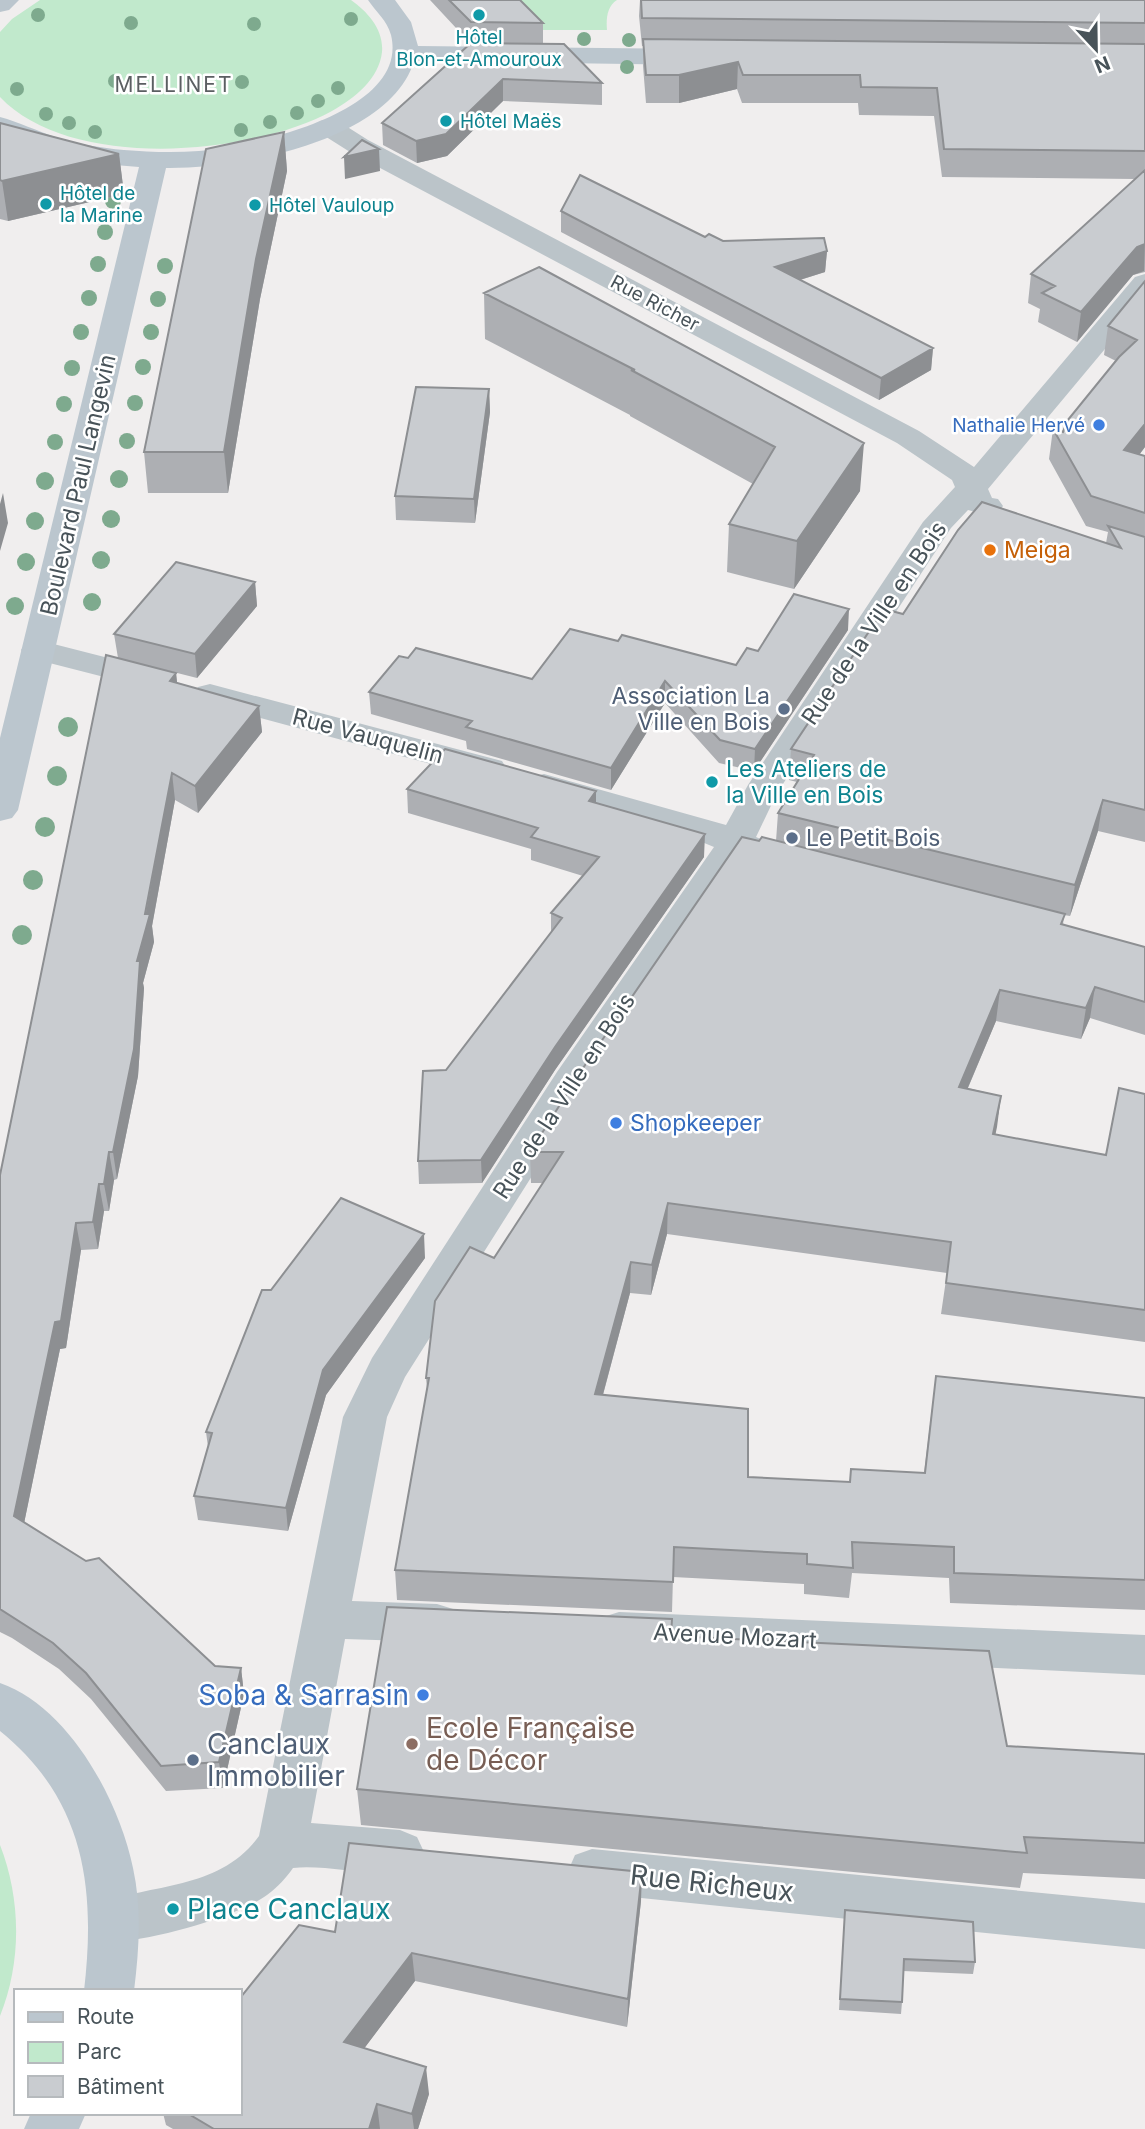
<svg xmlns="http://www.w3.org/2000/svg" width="1145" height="2129" font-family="Inter,sans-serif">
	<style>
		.green { fill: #c1e9cc }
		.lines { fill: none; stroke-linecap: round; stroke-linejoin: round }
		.street { fill: #bbc4c9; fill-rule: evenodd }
		.secondary { fill: #bbc6ce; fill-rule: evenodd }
		.tree { fill: #7eaa8e }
		.wall { fill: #adafb3 }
		.shaded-wall { fill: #8d8f92 }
		.building { fill: #c9ccd0; stroke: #8d8f92; stroke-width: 2 }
		.culture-dot { fill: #0f9aa8; stroke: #fff; stroke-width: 2.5 }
		.shop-dot { fill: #3f7fe0; stroke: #fff; stroke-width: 2.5 }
		.food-dot { fill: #e8710a; stroke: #fff; stroke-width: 2.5 }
		.service-dot { fill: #5c6f8a; stroke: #fff; stroke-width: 2.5 }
		.education-dot { fill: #8d6e63; stroke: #fff; stroke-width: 2.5 }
		.labels { text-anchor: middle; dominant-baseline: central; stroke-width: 5; stroke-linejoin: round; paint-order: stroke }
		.far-culture-label { font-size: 19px; fill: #0d838f; stroke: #fff; text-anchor: start }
		.far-street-label { font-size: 19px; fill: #485359; stroke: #fff }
		.far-shop-label { font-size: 19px; fill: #366cbe; stroke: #fff; text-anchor: end }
		.far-neighbourhood-label { font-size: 21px; letter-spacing: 2px; fill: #5b5f62; stroke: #fff }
		.street-label { font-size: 23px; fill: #485359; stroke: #fff }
		.food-label { font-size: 23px; fill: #c56008; stroke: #fff; text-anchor: start }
		.service-label { font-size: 23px; fill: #4e5e75; stroke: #fff; text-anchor: end }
		.culture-label { font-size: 23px; fill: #0d838f; stroke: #fff; text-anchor: start }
		.shop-label { font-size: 23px; fill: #366cbe; stroke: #fff; text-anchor: start }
		.near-shop-label { font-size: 28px; fill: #366cbe; stroke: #fff; text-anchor: end }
		.near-education-label { font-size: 28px; fill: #785e54; stroke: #fff; text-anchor: start }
		.near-service-label { font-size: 28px; fill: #4e5e75; stroke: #fff; text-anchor: start }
		.near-street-label { font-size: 28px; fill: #485359; stroke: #fff }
		.near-culture-label { font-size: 28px; fill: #0d838f; stroke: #fff; text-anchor: start }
	</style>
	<rect width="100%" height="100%" fill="#f0eeee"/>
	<path class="green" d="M40 0H351C368 12 384 30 382 52 379 79 355 98 332 111 250 156 70 171 0 97V32L12 19Z
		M500 0H617C607 6 606 19 607 30H529Z
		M0 1845C21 1899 22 1961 0 2016Z"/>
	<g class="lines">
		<path class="street" d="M329 119 338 121 368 140 919 431 974 467 1135 277 1145 274V301L988 489 992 498 998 499 1003 506 998 513 987 515 968 510 951 528 777 793 756 837 770 843 775 851 770 859 757 863 743 859 585 1092 405 1377 387 1417 352 1601 437 1604 453 1609 460 1623 453 1637 437 1642 345 1639 311 1823 400 1830 417 1837 424 1852 417 1867C381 1881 333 1864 293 1868 286 1878 278 1887 267 1895 235 1918 158 1938 118 1942 111 1943 104 1938 97 1936L90 1920 97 1904C154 1883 220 1890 259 1836L343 1417 372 1358 557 1072 714 847 692 838 532 793 527 785 532 777 544 774 726 825 748 785 923 522 955 487 952 480 897 443 350 152 320 133 316 127 320 121Z
			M38 640 167 673 172 680 167 687 155 690 26 657 21 650 26 643Z
			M210 684 502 761 507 769 502 777 490 780 198 701 193 694 198 687Z
			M619 1612 1145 1635V1675L619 1650 603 1645 596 1631 603 1617Z
			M592 1849 1145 1903V1949L592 1893 575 1887 568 1871 575 1855Z"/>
		<path class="secondary" d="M0 0H19L9 10 0 12Z
			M368 0H395L411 22 418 46 697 49 706 52 710 57 706 62 697 65 414 61C390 141 239 169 166 168L18 810 12 818 0 821V738L139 167C91 164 44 153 0 135V117C19 122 37 131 55 137 77 144 101 148 124 150 148 152 174 153 199 151 251 146 410 113 391 35 387 20 376 12 368 0Z
			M0 1683C69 1707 119 1800 133 1868 142 1909 139 1950 134 1991H84C96 1888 85 1800 0 1731Z
			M31 2113H86L79 2129H24Z"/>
	</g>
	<g class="tree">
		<circle cx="38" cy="15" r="7"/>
		<circle cx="351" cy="19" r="7"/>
		<circle cx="131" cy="23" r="7"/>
		<circle cx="254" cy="24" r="7"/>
		<circle cx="584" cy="39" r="7"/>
		<circle cx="629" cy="40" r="7"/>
		<circle cx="627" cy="67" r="7"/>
		<circle cx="115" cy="81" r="7"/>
		<circle cx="242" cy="82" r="7"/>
		<circle cx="338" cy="88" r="7"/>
		<circle cx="17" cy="89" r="7"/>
		<circle cx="318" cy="101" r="7"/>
		<circle cx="297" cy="113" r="7"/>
		<circle cx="46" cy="114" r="7"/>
		<circle cx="270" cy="122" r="7"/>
		<circle cx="69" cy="123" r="7"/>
		<circle cx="241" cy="130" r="7"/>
		<circle cx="95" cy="132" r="7"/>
		<circle cx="113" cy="201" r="8"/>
		<circle cx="105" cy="232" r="8"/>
		<circle cx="98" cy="264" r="8"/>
		<circle cx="165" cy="266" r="8"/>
		<circle cx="89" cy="298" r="8"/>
		<circle cx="158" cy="299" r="8"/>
		<circle cx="81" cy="332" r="8"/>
		<circle cx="151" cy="332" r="8"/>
		<circle cx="143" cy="367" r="8"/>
		<circle cx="72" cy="368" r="8"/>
		<circle cx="135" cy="403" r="8"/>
		<circle cx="64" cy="404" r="8"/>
		<circle cx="127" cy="441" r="8"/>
		<circle cx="55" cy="442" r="8"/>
		<circle cx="119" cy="479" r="9"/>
		<circle cx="45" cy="481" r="9"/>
		<circle cx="111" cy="519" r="9"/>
		<circle cx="35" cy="521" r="9"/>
		<circle cx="101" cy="560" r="9"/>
		<circle cx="26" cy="562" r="9"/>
		<circle cx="92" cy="602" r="9"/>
		<circle cx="15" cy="606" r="9"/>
		<circle cx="68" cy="727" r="10"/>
		<circle cx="57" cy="776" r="10"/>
		<circle cx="45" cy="827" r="10"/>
		<circle cx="33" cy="880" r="10"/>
		<circle cx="22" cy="935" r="10"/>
	</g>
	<path class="wall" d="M430 0H520L543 23V43L602 83V105L503 101 447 156 417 163 383 145 382 123 470 43Z
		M640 0H1145V272L1133 275 1077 342 1038 322 1040 309 1028 303 1031 274 1135 179 942 177 934 116 859 115 858 103H742L737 89 679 103H646L643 66V46H642L639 16Z
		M0 123 119 154 124 194 8 221 0 219Z
		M284 132 287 171 260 299 228 493H148L144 452Z
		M561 211 723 241 827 251 825 272 800 280 933 348 931 370 879 400 561 232Z
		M539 267 860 491 794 589 727 572 729 524 753 484 630 416V415L485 339 484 293Z
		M1145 281V447L1139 455 1145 456V842L1098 831 1070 916 1064 915 1063 925 1145 947V1035L1090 1018 1081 1039 996 1021 968 1088 1001 1096 995 1135 1106 1155 1145 1094V1342L941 1314 947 1273 667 1234 651 1295 630 1293 603 1395 748 1477 850 1482 851 1469 924 1473 936 1376 1145 1398V1610L950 1603 949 1578 852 1573 849 1598 804 1594V1584L673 1577 672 1612 397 1600 395 1570 427 1388 426 1378 494 1258 543 1183H531L530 1152 759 841H776L778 813 797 782 789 780 791 749 903 614 1106 543 1108 532 1086 526 1049 459 1053 429 1063 432 1116 361 1104 355 1108 326Z
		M489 389 490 412 475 523 396 520 395 496Z
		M255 582 257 606 197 678 118 658 114 634Z
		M848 630 754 771 719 763 665 703 611 790 467 749 466 741 371 714 369 692 408 658 532 679 618 641 736 665 758 651Z
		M176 673 177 683 259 706 262 732 198 813 175 800 152 926 154 942 143 983 144 988 138 1076 117 1179 114 1180 109 1211H104L98 1249 81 1250 66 1348 60 1349 24 1523 215 1666 241 1668 244 1694 223 1788 166 1791 91 1699 59 1669 12 1638 0 1632V1175Z
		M407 789 596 803 704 857 555 1070 482 1183 419 1184 418 1161 446 1070 551 933V913L583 876 531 860V849L408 813Z
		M425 1258 326 1395 288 1531 198 1520 194 1496 208 1447 206 1432 271 1290Z
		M671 1636 1007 1746 1145 1754V1879L1023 1873 1020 1888 361 1825 357 1789Z
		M641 1901 627 2027 415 1981 364 2048 429 2094 418 2129H173L166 2125 163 2113H240L335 1932Z
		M845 1910 975 1962 973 1974 903 1971 902 2002 901 2014 839 2010Z"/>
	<path class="shaded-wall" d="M738 62 737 89 679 103V75Z
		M503 79V101L447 156 417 163 416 141Z
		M284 132 287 171 260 299 228 493 224 452 256 259Z
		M379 149 380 171 345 179 344 157Z
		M119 154 124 194 8 221 2 181Z
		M1145 244 1144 271 1133 275 1077 342 1081 312 1137 247Z
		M827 251 825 272 774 288 775 267Z
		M933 348 931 370 879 400 881 378Z
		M489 389 490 412 475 523 474 499Z
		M1145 424V447L1120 480 1124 450Z
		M864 443 860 491 794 589 797 541Z
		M3 493 8 523 0 551V504Z
		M255 582 257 606 197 678 195 654Z
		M849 609 848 630 754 771 755 749Z
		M176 673 179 700 170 681Z
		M665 681V703L611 790V768Z
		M259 706 262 732 198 813 195 786Z
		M172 773 175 800 152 926 154 942 143 983 144 988 138 1076 117 1179 113 1152 137 961Z
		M596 791V814L589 801Z
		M1103 800 1098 831 1070 916 1075 885Z
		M705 834 704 857 555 1070 482 1183 481 1160 555 1047Z
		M1095 987 1090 1018 1081 1039 1086 1008Z
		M1000 990 996 1021 955 1118 959 1087Z
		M1001 1096 997 1127 989 1165 993 1134Z
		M109 1152 114 1180 109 1211 104 1184Z
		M99 1184 104 1211 98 1249 93 1222Z
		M668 1203 667 1234 651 1295 652 1265Z
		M76 1223 81 1250 66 1348 60 1349 20 1543 14 1516Z
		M424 1234 425 1258 326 1395 288 1531 286 1508 323 1370Z
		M631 1262 630 1293 595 1424V1394Z
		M241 1668 244 1694 223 1788 219 1762Z
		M642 1872 641 1901 627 2027 628 1999Z
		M412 1953 415 1981 348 2070 344 2042Z
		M426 2067 429 2094 418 2129H414L412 2114Z
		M377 2104 380 2129H369Z"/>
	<path class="building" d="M449 0H520L543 23 471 22Z
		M641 0H1145V23L642 18Z
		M643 39 1145 44V151L944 149 937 88 861 87 860 75H743L738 62 679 75H646Z
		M471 43 564 44 602 83 503 79 446 134 416 141 382 123Z
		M0 123 119 154 2 181 0 180Z
		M284 132 256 259 224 452H144L206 149Z
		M362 140 379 149 344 157Z
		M1145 170V244L1137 247 1081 312 1042 293 1055 286 1031 274Z
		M580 175 705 237 709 234 723 241 824 238 827 251 775 267 933 348 881 378 561 211Z
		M539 267 864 443 797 541 729 524 775 447 631 370H635L484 293Z
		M1145 281V424L1124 450 1145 456V513L1091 496 1053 429 1063 432 1067 421 1119 357 1137 340 1108 326Z
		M416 387 489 389 474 499 395 496Z
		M982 502 1121 548 1108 526 1145 537V810L1103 800 1075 885 778 813 814 755 791 749 884 609 903 614 958 530Z
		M176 562 255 582 195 654 114 634Z
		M794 594 849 609 755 749 720 740 665 681 611 768 466 727 472 721 369 692 399 656 408 658 416 648 532 679 570 629 618 641 622 635 736 665 747 648 758 651Z
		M106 655 176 673 170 681 259 706 195 786 172 773 145 914H150L137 961H140L134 1049 113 1152H109L104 1184H99L93 1222 76 1223 61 1321 55 1322 14 1516 86 1561 99 1558 215 1666 241 1668 219 1762 161 1766 86 1673 53 1643 0 1609V1175Z
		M445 749 596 791 589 801 705 834 555 1047 481 1160 418 1161 423 1071 446 1070 562 918 551 913 599 857 531 837 538 828 407 789Z
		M742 837 759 841 762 837 1065 914 1061 924 1145 947V1002L1095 987 1086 1008 1000 990 959 1087 1001 1096 993 1134 1106 1155 1119 1088 1145 1094V1310L946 1283 951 1242 668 1203 652 1265 631 1262 595 1394 748 1409V1477L850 1482 851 1469 925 1473 936 1376 1145 1398V1580L954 1573V1547L852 1542 853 1568 807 1564V1554L674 1547 673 1582 395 1570 429 1378H426L435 1301 470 1247 494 1258 563 1152H530L587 1062Z
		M341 1198 424 1234 323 1370 286 1508 194 1496 212 1433 206 1432 262 1290H271Z
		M387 1607 672 1619 671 1636 989 1651 1007 1746 1145 1754V1843L1024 1837 1027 1853 357 1789Z
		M349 1843 642 1872 628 1999 412 1953 344 2042 426 2067 412 2114 377 2104 369 2129H214L187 2113H240V1998L299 1925 335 1932Z
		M845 1910 973 1922 975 1962 904 1959 902 2002 840 1999Z"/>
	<g class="culture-dot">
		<circle cx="479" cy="15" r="7"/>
		<circle cx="446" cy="121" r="7"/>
		<circle cx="46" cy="204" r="7"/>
		<circle cx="255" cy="205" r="7"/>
		<circle cx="712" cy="782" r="7"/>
		<circle cx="173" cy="1909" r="7"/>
	</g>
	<g class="shop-dot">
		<circle cx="1099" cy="425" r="7"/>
		<circle cx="616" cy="1123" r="7"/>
		<circle cx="423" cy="1695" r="7"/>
	</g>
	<circle class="food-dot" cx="990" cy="550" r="7"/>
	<g class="service-dot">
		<circle cx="784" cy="709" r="7"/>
		<circle cx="792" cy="838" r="7"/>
		<circle cx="193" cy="1760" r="7"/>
	</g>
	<circle class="education-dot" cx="412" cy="1744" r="7"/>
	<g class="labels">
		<g class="far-culture-label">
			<text x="479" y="37" text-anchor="middle">Hôtel<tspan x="479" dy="22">Blon-et-Amouroux</tspan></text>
			<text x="460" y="121">Hôtel Maës</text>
			<text x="60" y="193">Hôtel de<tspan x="60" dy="22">la Marine</tspan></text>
			<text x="269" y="205">Hôtel Vauloup</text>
		</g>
		<g class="far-street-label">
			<text transform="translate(655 303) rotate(28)">Rue Richer</text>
		</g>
		<g class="far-shop-label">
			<text x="1085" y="425">Nathalie Hervé</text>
		</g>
		<g class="far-neighbourhood-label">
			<text x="174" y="84">MELLINET</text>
		</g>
		<g class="street-label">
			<text transform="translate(78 485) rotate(-77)">Boulevard Paul Langevin</text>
			<text transform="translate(874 623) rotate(-56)">Rue de la Ville en Bois</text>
			<text transform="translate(368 736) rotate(15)">Rue Vauquelin</text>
			<text transform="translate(564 1096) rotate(-57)">Rue de la Ville en Bois</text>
			<text transform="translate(735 1636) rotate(3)">Avenue Mozart</text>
		</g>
		<g class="food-label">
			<text x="1004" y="550">Meiga</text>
		</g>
		<g class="service-label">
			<text x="770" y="696">Association La<tspan x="770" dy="26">Ville en Bois</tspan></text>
			<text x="806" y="838" text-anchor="start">Le Petit Bois</text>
		</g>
		<g class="culture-label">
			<text x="726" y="769">Les Ateliers de<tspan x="726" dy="26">la Ville en Bois</tspan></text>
		</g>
		<g class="shop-label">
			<text x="630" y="1123">Shopkeeper</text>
		</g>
		<g class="near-shop-label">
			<text x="409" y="1695">Soba &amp; Sarrasin</text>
		</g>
		<g class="near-education-label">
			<text x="426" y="1728">Ecole Française<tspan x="426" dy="32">de Décor</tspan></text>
		</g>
		<g class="near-service-label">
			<text x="207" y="1744">Canclaux<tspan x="207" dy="32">Immobilier</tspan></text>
		</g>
		<g class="near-street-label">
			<text transform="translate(712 1883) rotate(6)">Rue Richeux</text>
		</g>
		<g class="near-culture-label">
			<text x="187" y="1909">Place Canclaux</text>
		</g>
	</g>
	<rect x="14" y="1989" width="228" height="126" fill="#ffffff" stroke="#b6babd" stroke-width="2"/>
	<rect x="28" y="2012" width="35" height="10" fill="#bbc6ce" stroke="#b6babd" stroke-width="2"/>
	<text x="77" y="2024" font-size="21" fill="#485359">Route</text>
	<rect x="28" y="2042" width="35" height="21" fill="#c1e9cc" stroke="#b6babd" stroke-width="2"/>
	<text x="77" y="2059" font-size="21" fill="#485359">Parc</text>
	<rect x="28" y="2076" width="35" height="21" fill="#c9ccd0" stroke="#b6babd" stroke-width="2"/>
	<text x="77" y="2094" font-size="21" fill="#485359">Bâtiment</text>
	<g transform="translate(1096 49) rotate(158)" stroke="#ffffff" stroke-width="5" paint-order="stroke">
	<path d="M0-5L12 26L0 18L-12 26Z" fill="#485359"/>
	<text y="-10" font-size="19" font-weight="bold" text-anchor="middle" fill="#485359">N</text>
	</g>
</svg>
